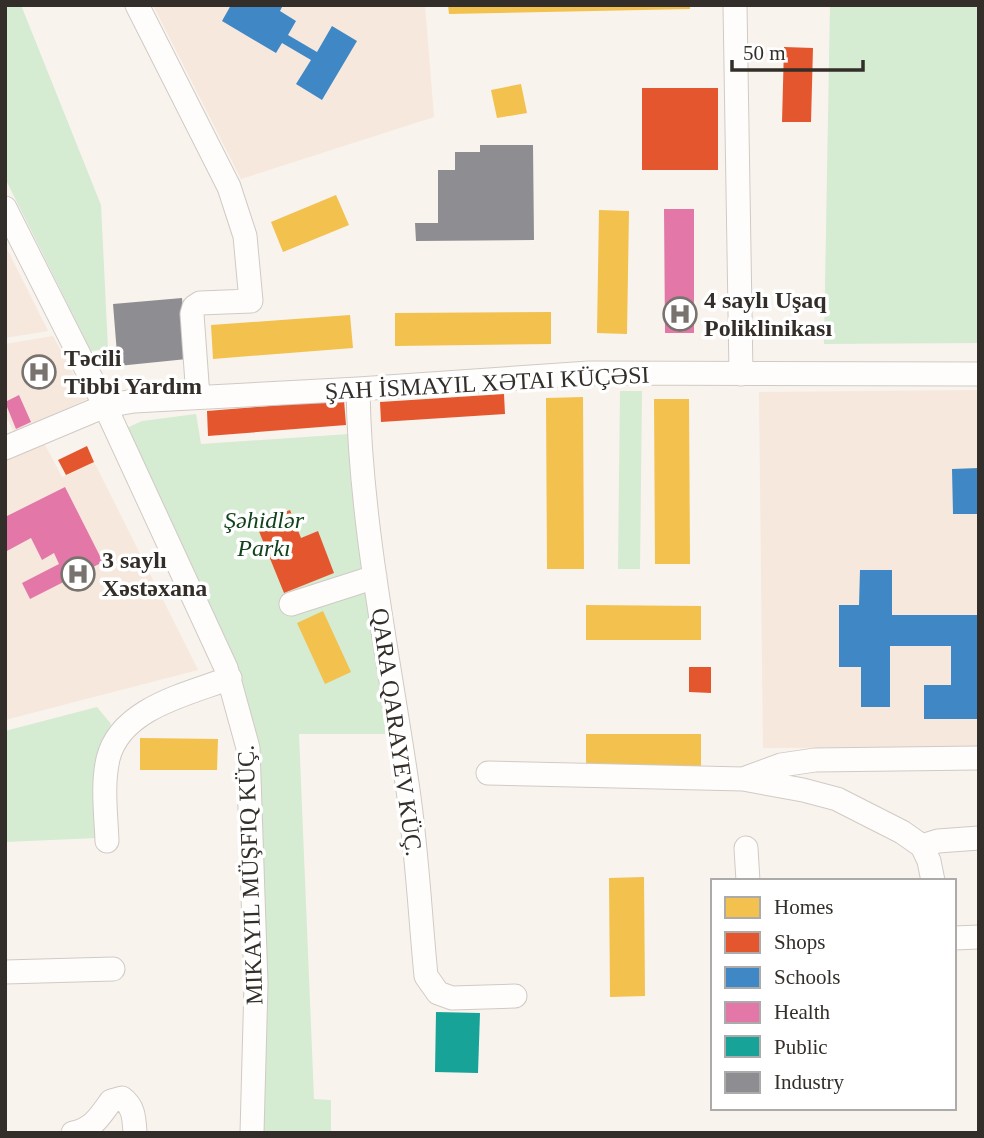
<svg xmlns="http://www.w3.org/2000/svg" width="984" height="1138" font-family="Georgia,serif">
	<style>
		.built { fill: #f6e8dc }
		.green { fill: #d5ebd2 }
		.homes { fill: #f2c14e }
		.shops { fill: #e4572e }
		.schools { fill: #3f88c5 }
		.health { fill: #e377a8 }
		.public { fill: #17a398 }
		.industry { fill: #8d8d92 }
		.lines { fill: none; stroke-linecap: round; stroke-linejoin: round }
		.minor-casing { stroke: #d0cac5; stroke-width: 25 }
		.minor { stroke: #fefdfc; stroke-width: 23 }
		.labels { text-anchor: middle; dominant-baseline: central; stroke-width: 7; stroke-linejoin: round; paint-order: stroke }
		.poi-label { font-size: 24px; font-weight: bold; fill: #332e29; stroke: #fff; text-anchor: start }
		.street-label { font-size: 24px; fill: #332e29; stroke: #fff }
		.park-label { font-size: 24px; font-style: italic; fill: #12421b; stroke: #fff }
	</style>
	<rect width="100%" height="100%" fill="#f9f3ed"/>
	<path class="built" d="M153 5H425L434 117 241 179Z
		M5 245 48 331 5 338Z
		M53 336 87 399 15 433 5 415V344Z
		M979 390V747L763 748 759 392Z
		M43 441 62 477 94 462 198 670 5 720V458Z"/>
	<path class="green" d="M5 5H21L101 205 108 349 91 351 5 178Z
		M830 5H979V343L824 344Z
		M620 391H642L640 569H618Z
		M196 414 201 444 349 434 351 485 390 734H299L314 1099 331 1100V1133H252L248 748 118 432 142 421Z
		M97 707 111 724 99 749 97 838 5 842V731Z"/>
	<path class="homes" d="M448 5H690V9L449 14Z
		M521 84 527 113 497 118 491 90Z
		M336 195 349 225 283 252 271 222Z
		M599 210 629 211 627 334 597 333Z
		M551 312V344L395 346V313Z
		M350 315 353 348 213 359 211 325Z
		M583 397 584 569H547L546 398Z
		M654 399H689L690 564H655Z
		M586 605 701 606V640H586Z
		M323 611 351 672 325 684 297 623Z
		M586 734H701V769L586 768Z
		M140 738 218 739 217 770H140Z
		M644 877 645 996 610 997 609 878Z"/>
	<path class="shops" d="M784 47 813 48 811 122H782Z
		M642 88H718V170H642Z
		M504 394 505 414 381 422 380 402Z
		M344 400 346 425 208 436 207 411Z
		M87 446 94 462 66 475 58 460Z
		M290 510 301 538 318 531 334 573 284 593 256 524Z
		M689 667H711V693L689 692Z"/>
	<path class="schools" d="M231 5H283L280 11 296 21 288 35 317 52 332 26 357 41 322 100 296 84 311 60 282 43 276 53 222 21Z
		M979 468V514H953L952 469Z
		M860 570H892V615H979V719H924V685H951V646H890V707H861V667H839V605H859Z"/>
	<path class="health" d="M664 209H694V333H665Z
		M19 395 31 422 16 429 5 402Z
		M65 487 103 562 30 599 22 583 59 564 54 553 42 560 31 538 5 552V517Z"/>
	<path class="public" d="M436 1012 480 1013 478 1073 435 1072Z"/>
	<path class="industry" d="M480 145H533L534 240 416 241 415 223H438V170H455V152H480Z
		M182 298 187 359 118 366 113 304Z"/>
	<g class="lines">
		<defs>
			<path id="minor" d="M137 5 229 187 245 236 251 301 200 303 194 307 192 314 198 397
				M735 5 741 374
				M5 208 105 406 226 668 248 748 256 984 252 1133
				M358 389C360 524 389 657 408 790 417 852 420 914 426 976L438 993 452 998 515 996
				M5 448 105 406 134 401 358 389 589 373 979 374
				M291 604 375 577
				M488 773 743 779 803 790 837 799 902 832 922 846 929 861 933 881
				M743 779 781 765 815 760 979 758
				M107 841C106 815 102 785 108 759 120 708 188 694 230 678
				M922 846 938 841 979 838
				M746 848 748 881
				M954 938 979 937
				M5 972 113 969
				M73 1133C93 1129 100 1116 111 1101L122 1098C134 1107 134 1118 135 1133"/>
		</defs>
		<use href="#minor" class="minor-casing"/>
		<use href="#minor" class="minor"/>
	</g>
	<defs>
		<symbol id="hospital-ring" viewBox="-11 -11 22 22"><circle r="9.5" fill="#fff" stroke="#78736e" stroke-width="1.5"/><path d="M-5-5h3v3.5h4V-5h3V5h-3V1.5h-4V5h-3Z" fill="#78736e"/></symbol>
	</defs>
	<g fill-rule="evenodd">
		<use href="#hospital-ring" x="661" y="295" width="38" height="38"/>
		<use href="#hospital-ring" x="20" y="353" width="38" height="38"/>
		<use href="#hospital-ring" x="59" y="555" width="38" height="38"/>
	</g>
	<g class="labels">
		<g class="poi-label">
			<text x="704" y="300">4 saylı Uşaq<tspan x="704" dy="28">Poliklinikası</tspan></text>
			<text x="64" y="358">Təcili<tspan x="64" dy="28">Tibbi Yardım</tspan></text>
			<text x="102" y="560">3 saylı<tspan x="102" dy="28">Xəstəxana</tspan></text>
		</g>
		<g class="street-label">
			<text transform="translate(487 383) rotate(-3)">ŞAH İSMAYIL XƏTAI KÜÇƏSI</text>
			<text transform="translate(397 732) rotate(82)">QARA QARAYEV KÜÇ.</text>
			<text transform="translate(250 875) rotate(-92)">MIKAYIL MÜŞFIQ KÜÇ.</text>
		</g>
		<g class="park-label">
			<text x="264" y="520">Şəhidlər<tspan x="264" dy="28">Parkı</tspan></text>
		</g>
	</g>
	<rect width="984" height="1138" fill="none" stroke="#332e29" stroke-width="14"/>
	<rect x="711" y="879" width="245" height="231" fill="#ffffff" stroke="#adaba9" stroke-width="2"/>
	<rect x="725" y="897" width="35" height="21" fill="#f2c14e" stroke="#adaba9" stroke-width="2"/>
	<text x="774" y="914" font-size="21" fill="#332e29">Homes</text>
	<rect x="725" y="932" width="35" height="21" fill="#e4572e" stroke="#adaba9" stroke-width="2"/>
	<text x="774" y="949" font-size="21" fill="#332e29">Shops</text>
	<rect x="725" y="967" width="35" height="21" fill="#3f88c5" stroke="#adaba9" stroke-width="2"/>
	<text x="774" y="984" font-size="21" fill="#332e29">Schools</text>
	<rect x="725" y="1002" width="35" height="21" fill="#e377a8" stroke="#adaba9" stroke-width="2"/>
	<text x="774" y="1019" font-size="21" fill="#332e29">Health</text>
	<rect x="725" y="1036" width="35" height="21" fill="#17a398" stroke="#adaba9" stroke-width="2"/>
	<text x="774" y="1054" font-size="21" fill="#332e29">Public</text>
	<rect x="725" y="1072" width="35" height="21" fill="#8d8d92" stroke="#adaba9" stroke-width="2"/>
	<text x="774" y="1089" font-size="21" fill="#332e29">Industry</text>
	<path d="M732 60v10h131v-10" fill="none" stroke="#332e29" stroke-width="3.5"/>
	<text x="743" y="60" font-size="21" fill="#332e29" stroke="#ffffff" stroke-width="5" paint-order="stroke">50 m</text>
</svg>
